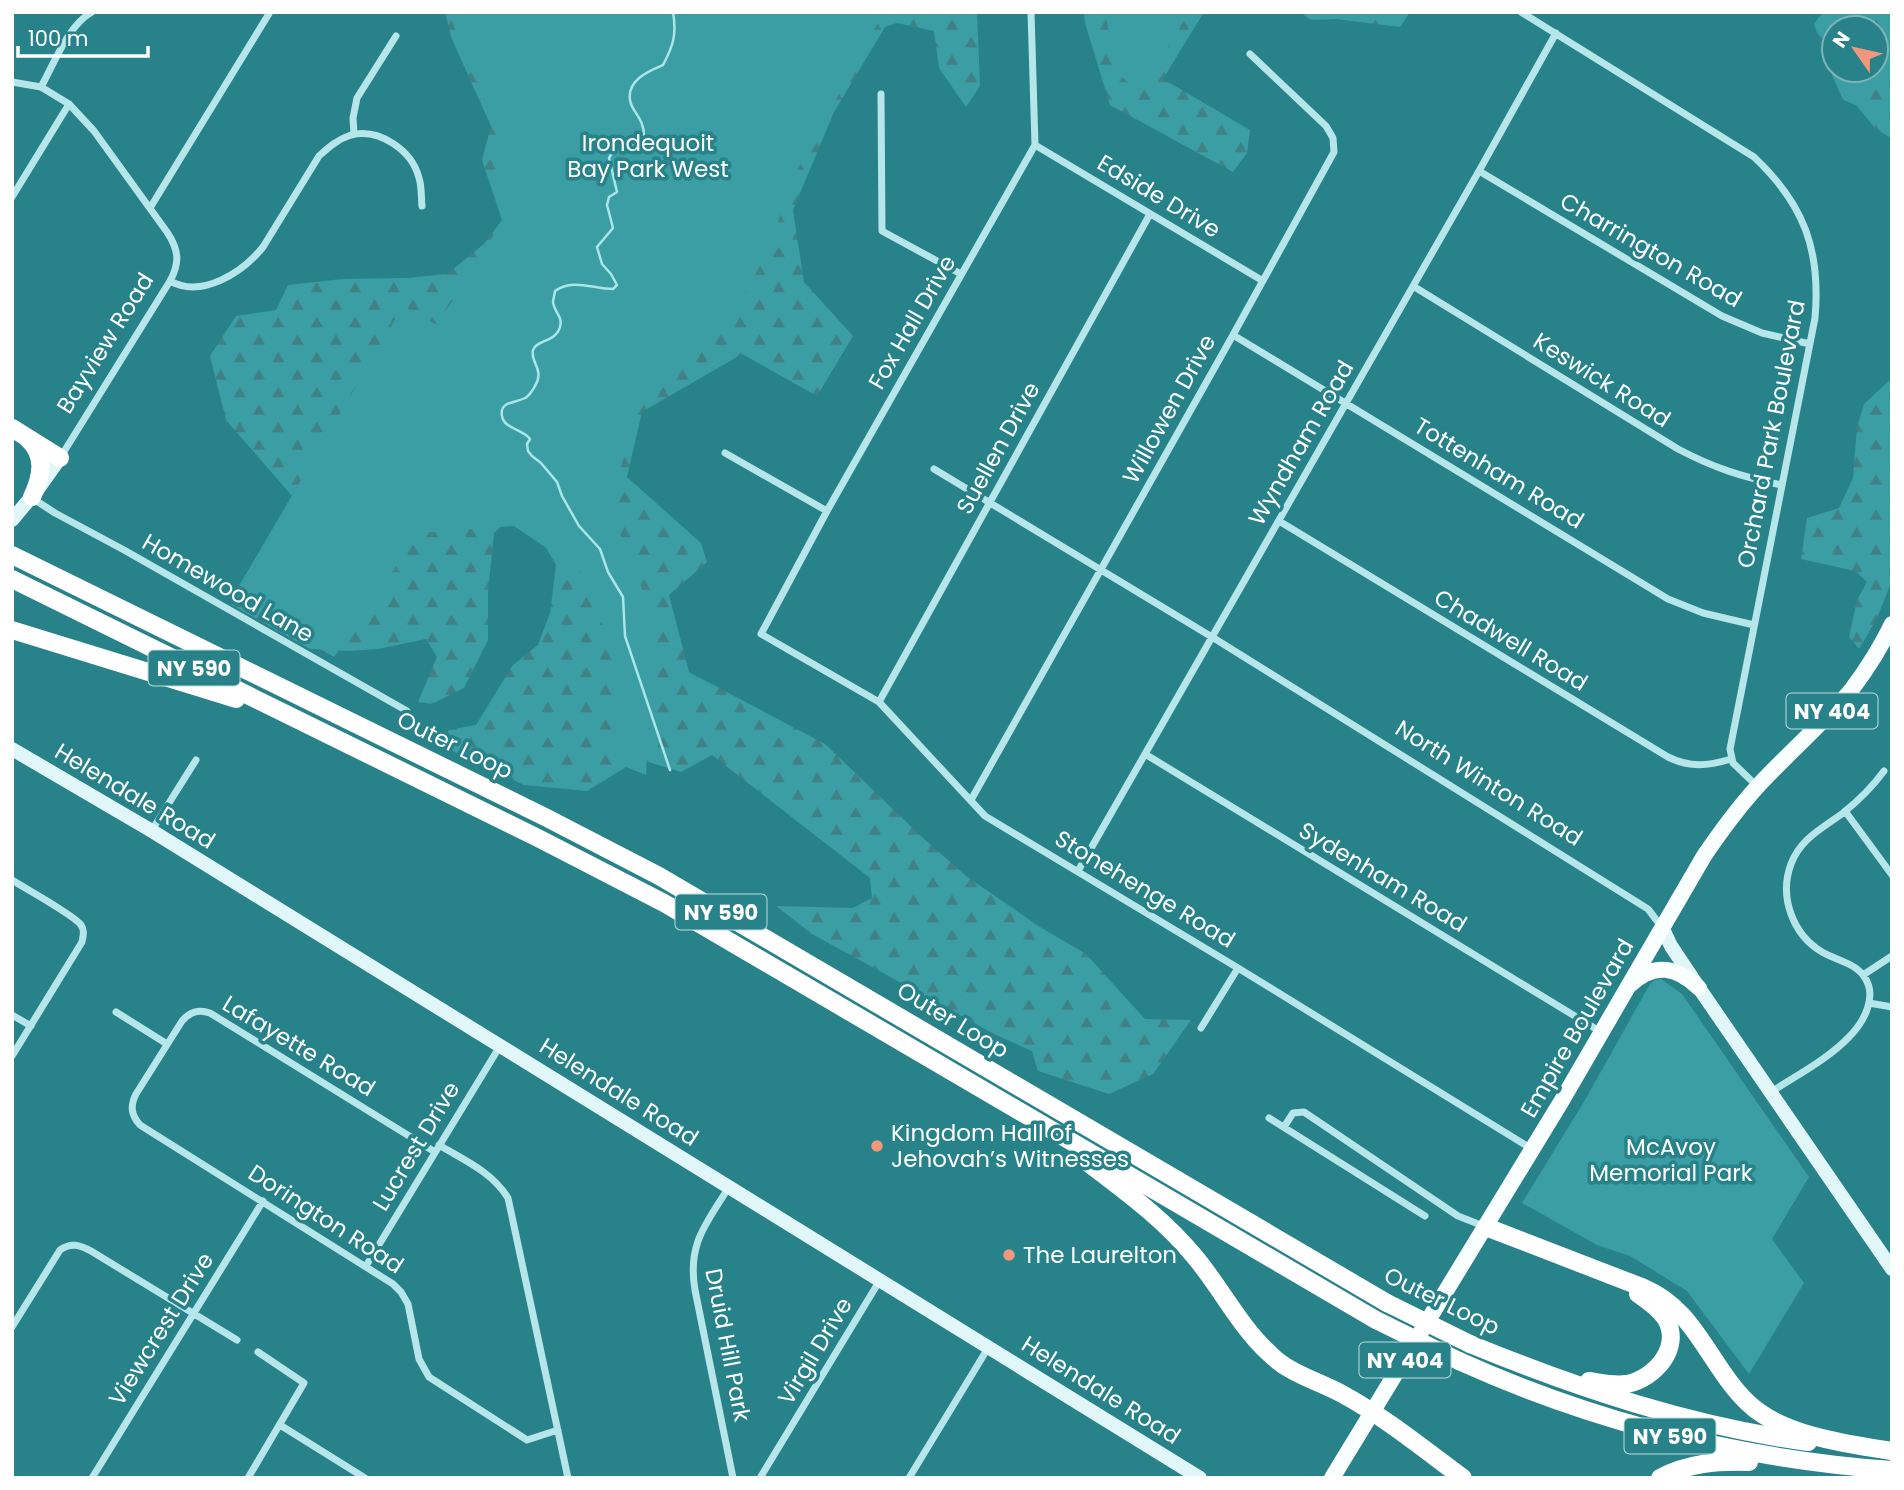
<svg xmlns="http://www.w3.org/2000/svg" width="1904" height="1490" font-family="Poppins,sans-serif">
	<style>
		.forest { fill: url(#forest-firs) }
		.park { fill: #3a9ea4 }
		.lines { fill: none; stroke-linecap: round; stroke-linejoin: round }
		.stream { stroke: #aae6e9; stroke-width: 2.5 }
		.street { stroke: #b6e6e9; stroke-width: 7 }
		.secondary { stroke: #e0f6f8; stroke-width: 14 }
		.primary { stroke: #f9fefe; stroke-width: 16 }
		.highway { stroke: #fff; stroke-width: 18 }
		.highway-bridge { stroke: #fff; stroke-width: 18 }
		.poi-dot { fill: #f1977c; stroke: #28828a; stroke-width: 2.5 }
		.labels { text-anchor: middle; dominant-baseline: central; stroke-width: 7; stroke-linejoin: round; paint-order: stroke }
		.shield { fill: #28828a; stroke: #bedadc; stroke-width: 2 }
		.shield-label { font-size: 21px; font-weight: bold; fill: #fff }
		.park-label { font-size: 23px; fill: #fff; stroke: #28828a }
		.street-label { font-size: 23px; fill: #fff; stroke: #28828a }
		.poi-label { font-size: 23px; fill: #fff; stroke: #28828a; text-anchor: start }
	</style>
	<defs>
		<pattern id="forest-firs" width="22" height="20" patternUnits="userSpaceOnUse" patternTransform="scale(1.75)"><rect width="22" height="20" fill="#3a9ea4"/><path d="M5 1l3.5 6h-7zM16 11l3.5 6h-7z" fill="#408185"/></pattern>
	</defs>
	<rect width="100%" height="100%" fill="#28828a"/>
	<path class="forest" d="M445 12H977L980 86 966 107 939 68 934 31 897 23 885 27 834 112 793 210 804 282 853 336 817 396 742 354 642 412 627 477 701 543 707 562 669 595 689 672 825 744 922 837 966 876 1040 927 1086 954 1145 1019 1191 1020 1153 1074 1109 1094 1038 1071 1032 1051 996 1035 812 934 776 906 853 908 872 898 870 878 712 755 681 772 639 759 587 791 524 785 440 745 449 730 476 725 513 665 538 645 550 613 556 565 531 521 517 512 494 533 488 593V640L464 688 432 704 418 702 437 657 426 639 378 649 349 651 310 649 232 605V598L292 496 226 420 210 356 236 316 276 310 288 285 342 279 407 278 447 274 484 244 502 220 482 160 491 126 451 37Z
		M1084 12H1204L1163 79 1250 130 1247 153 1233 172 1110 105 1085 23Z
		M1300 12H1410L1400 27 1336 19 1311 20Z
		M1823 12H1892V139L1875 128 1856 105 1843 100 1832 75 1834 56V70H1876V28H1834V50L1817 33 1814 24Z
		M1892 378V581L1876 620 1859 649 1849 637 1857 600 1867 582 1855 571 1801 559 1807 518 1839 508 1853 478 1857 427 1864 404Z"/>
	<path class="park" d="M448 12H884L793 178 767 254 722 331 636 411 610 509 655 621 646 775 616 763 613 652 582 572 514 526 419 533 334 657 232 598 403 306 437 325 503 220V143Z
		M1106 12H1189L1142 91 1114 72Z
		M1661 979 1682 994 1809 1177 1772 1239 1804 1283 1749 1374 1687 1291 1630 1256 1597 1245 1522 1203 1585 1100 1650 984 1655 980Z"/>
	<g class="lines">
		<path class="stream" d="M670 770 625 636 623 597 608 572 600 549 579 526 562 496 557 482 541 463 532 456 528 451 527 444 530 439C523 429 504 429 502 416 499 401 516 403 525 398 528 397 533 390 535 386 545 369 530 363 533 350 536 340 556 342 560 327 563 316 554 312 553 302 553 301 555 292 555 291 573 278 593 289 613 289L617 285 611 274 602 264 597 247 613 228 607 205 609 197 617 192 609 158 612 153 635 145 644 136C644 117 632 113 630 100 627 80 649 71 663 65 673 46 677 35 673 12"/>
		<path class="street" d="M1031 12 1035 145 827 511 761 634 879 702 985 816 1238 968 1532 1149
			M1521 12 1754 157C1804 204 1821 250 1815 318L1730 749 1733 763 1757 786
			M12 82 41 87 69 104 94 131 167 232C179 250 180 263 170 281L60 458
			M41 87C54 64 68 25 92 12
			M881 94 882 231 961 274
			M354 134 353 118 357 98 396 36
			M1035 145 1263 281
			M1479 171 1722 316 1762 333 1810 344
			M12 197 69 104
			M150 208 270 12
			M170 281C202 299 243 272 263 247L319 156C329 147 338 139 351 135 379 128 412 150 419 178 422 187 421 197 422 206
			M1413 286 1678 449C1714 468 1742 477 1782 485
			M1233 335 1668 599 1703 613 1754 625
			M725 453 827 511
			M934 469 1212 637 1648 909 1661 926
			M32 498 55 513 124 550 407 711
			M1279 521 1668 757C1690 768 1708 766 1731 759
			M879 702 1150 214
			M1145 754 1601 1032
			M971 800 1233 335 1334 152 1333 138 1326 126 1250 54
			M1845 811 1892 875
			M152 830 196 760
			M1078 871 1479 171 1556 33
			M12 880C26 889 74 915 81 925 85 931 83 936 82 942L12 1056
			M1863 975 1892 956
			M1869 1003 1892 1007
			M116 1012 167 1044
			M12 1015 31 1026
			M1201 1028 1238 968
			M1771 1092C1797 1075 1828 1059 1849 1037 1864 1022 1879 995 1863 975 1854 963 1834 959 1822 952 1792 934 1779 896 1791 864 1801 838 1823 828 1843 813 1858 801 1873 786 1884 771
			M1269 1118 1425 1216
			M1284 1127 1293 1113 1304 1112 1458 1216 1486 1227
			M439 1145C464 1160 492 1172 508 1198L568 1478
			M435 1152 210 1013C198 1009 190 1012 182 1021L136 1094C130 1106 131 1115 140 1125L393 1284 401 1292 408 1304 419 1359 429 1377 527 1440 558 1430
			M729 1187C706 1224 687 1244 695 1290L733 1478
			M366 1266 500 1046
			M12 1327 60 1250C71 1242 80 1245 91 1251L237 1340
			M280 1425 365 1478
			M92 1478 263 1201
			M248 1478 304 1383 258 1352
			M760 1478 880 1280
			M909 1478 988 1348"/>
		<path class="secondary" d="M12 520 38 489 60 458
			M12 749 152 831 1200 1478
			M1662 927 1671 946 1699 988 1892 1269"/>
		<path class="primary" d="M1631 984C1655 962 1677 967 1699 988
			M1332 1478 1561 1102 1704 856C1721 831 1738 808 1757 787 1788 753 1823 724 1852 689 1867 669 1881 647 1892 624"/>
		<path class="highway" d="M12 428 60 458
			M27 438C46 455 42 476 32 497
			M12 555 547 818 659 876 1387 1303
			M12 579 538 838 664 903 1376 1320
			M12 630 236 699
			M1087 1162C1125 1191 1164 1219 1195 1257 1221 1288 1240 1327 1270 1354 1291 1375 1319 1381 1344 1395 1386 1418 1425 1450 1463 1478
			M1486 1227 1644 1288C1695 1309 1709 1365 1747 1402 1780 1435 1846 1444 1892 1451
			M1470 1344C1579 1389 1691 1426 1808 1442
			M1459 1361C1596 1423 1741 1459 1892 1470
			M1589 1381C1602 1383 1614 1386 1627 1384 1655 1378 1682 1348 1666 1319 1659 1308 1648 1301 1638 1294
			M1660 1478C1688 1463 1717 1461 1749 1462"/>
		<path class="highway-bridge" d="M1387 1303 1470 1344
			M1376 1320 1459 1361"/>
	</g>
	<g class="poi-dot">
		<circle cx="877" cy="1146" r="7"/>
		<circle cx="1009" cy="1255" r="7"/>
	</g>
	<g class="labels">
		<g class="shield">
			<rect x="148.5" y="650.5" width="91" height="35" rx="5"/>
			<rect x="1786.5" y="693.5" width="91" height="35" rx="5"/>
			<rect x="675.5" y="894.5" width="91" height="35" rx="5"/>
			<rect x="1359.5" y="1342.5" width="91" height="35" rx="5"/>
			<rect x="1624.5" y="1418.5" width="91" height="35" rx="5"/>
		</g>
		<g class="shield-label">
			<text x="194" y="668">NY 590</text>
			<text x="1832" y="711">NY 404</text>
			<text x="721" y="912">NY 590</text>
			<text x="1405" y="1360">NY 404</text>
			<text x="1670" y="1436">NY 590</text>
		</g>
		<g class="park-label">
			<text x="648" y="143">Irondequoit<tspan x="648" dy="26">Bay Park West</tspan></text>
			<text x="1671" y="1147">McAvoy<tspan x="1671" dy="26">Memorial Park</tspan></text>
		</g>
		<g class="street-label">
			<text transform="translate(1159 196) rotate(31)">Edside Drive</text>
			<text transform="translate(1651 250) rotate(30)">Charrington Road</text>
			<text transform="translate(912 322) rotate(-60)">Fox Hall Drive</text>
			<text transform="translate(105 343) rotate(-58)">Bayview Road</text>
			<text transform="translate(1602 380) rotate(32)">Keswick Road</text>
			<text transform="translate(1169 409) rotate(-61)">Willowen Drive</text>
			<text transform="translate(1771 434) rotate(-79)">Orchard Park Boulevard</text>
			<text transform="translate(1301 443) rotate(-60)">Wyndham Road</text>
			<text transform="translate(998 448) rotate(-61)">Suellen Drive</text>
			<text transform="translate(1499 473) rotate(31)">Tottenham Road</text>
			<text transform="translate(228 588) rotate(30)">Homewood Lane</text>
			<text transform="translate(1511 640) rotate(31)">Chadwell Road</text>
			<text transform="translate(455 745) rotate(26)">Outer Loop</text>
			<text transform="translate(1489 783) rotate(32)">North Winton Road</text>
			<text transform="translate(135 796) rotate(31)">Helendale Road</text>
			<text transform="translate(1383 877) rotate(31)">Sydenham Road</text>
			<text transform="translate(1145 889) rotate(31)">Stonehenge Road</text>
			<text transform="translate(953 1020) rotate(31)">Outer Loop</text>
			<text transform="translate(1577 1028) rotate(-60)">Empire Boulevard</text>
			<text transform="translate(299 1046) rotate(31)">Lafayette Road</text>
			<text transform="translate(619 1092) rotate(32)">Helendale Road</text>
			<text transform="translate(416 1146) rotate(-59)">Lucrest Drive</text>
			<text transform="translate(326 1219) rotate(33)">Dorington Road</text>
			<text transform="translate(1442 1301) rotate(26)">Outer Loop</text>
			<text transform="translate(161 1329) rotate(-58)">Viewcrest Drive</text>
			<text transform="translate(728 1345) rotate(79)">Druid Hill Park</text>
			<text transform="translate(815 1351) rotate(-59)">Virgil Drive</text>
			<text transform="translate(1101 1390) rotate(32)">Helendale Road</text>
		</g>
		<g class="poi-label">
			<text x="891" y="1133">Kingdom Hall of<tspan x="891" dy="26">Jehovah’s Witnesses</tspan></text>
			<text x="1023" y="1255">The Laurelton</text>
		</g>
	</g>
	<rect width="1904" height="1490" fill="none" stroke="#ffffff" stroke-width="28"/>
	<g transform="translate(1855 49) rotate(304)"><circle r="33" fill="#28828a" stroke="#7eb4b9" stroke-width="2"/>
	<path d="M0-5L12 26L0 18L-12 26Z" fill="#f1977c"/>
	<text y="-10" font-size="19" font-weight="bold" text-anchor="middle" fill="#ffffff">N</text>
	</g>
	<path d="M18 46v10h130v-10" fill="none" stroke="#ffffff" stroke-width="3.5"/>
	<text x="28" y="46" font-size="21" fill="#ffffff" stroke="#28828a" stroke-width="5" paint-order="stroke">100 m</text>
</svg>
